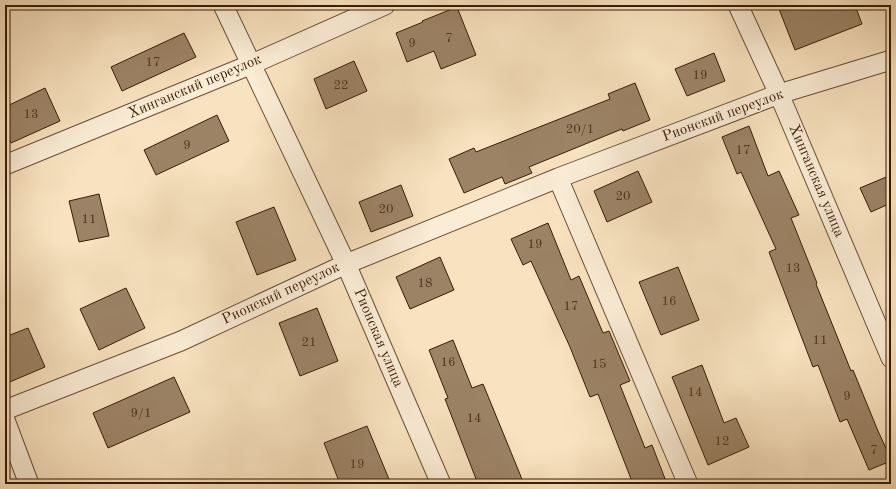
<svg xmlns="http://www.w3.org/2000/svg" width="896" height="489" font-family="'Old Standard TT',serif">
	<style>
		.building { fill: #9c8366; stroke: #381c05 }
		.lines { fill: none; stroke-linecap: round; stroke-linejoin: round }
		.minor-casing { stroke: #684e34; stroke-width: 21 }
		.minor { stroke: #faecd5; stroke-width: 19 }
		.labels { text-anchor: middle; dominant-baseline: central; stroke-width: 3.5; stroke-linejoin: round; paint-order: stroke }
		.number-label { font-size: 13px; fill: #51361d }
		.street-label { font-size: 15px; fill: #381c05; stroke: #faecd5 }
	</style>
	<rect width="100%" height="100%" fill="#f8e2bf"/>
	<filter id="stains"><feTurbulence type="fractalNoise" baseFrequency=".005" numOctaves="4"/><feColorMatrix values="0 0 0 0 .2 0 0 0 0 .09 0 0 0 0 .02 0 0 0 .5 -.17"/></filter>
	<radialGradient id="worn" r=".72"><stop offset=".6" stop-color="#630" stop-opacity="0"/><stop offset="1" stop-color="#630" stop-opacity=".3"/></radialGradient>
	<path class="building" d="M790 5H855L862 24 795 50 779 9Z
		M457 7 476 55 441 69 434 51 407 62 396 33 423 22 422 21Z
		M184 33 196 57 122 91 111 67Z
		M714 53 725 81 687 96 675 69Z
		M354 61 367 91 326 109 314 79Z
		M635 83 650 120 623 131 622 129 529 167 532 173 505 184 502 177 464 193 449 159 474 148 476 152 610 99 608 94Z
		M45 88 60 121 11 143 5 131V107Z
		M217 115 229 141 156 175 144 150Z
		M749 126 768 176 779 171 799 215 791 218 817 283 816 284 851 371 853 370 878 431 891 459V461L869 470 847 419 840 422 818 365 813 367 769 252 776 249 741 172 737 174 722 137Z
		M638 171 652 202 607 222 594 191Z
		M891 175V203L871 212 860 188Z
		M401 185 413 216 371 232 359 202Z
		M99 194 109 236 79 242 69 201Z
		M274 207 296 260 257 275 236 222Z
		M548 223 571 280 579 276 603 333 609 331 630 381 620 385 645 448 652 445 667 484H633L598 394 590 397 570 347 531 261 523 265 511 239Z
		M440 257 454 290 410 309 396 277Z
		M678 267 699 320 661 335 639 282Z
		M126 288 145 328 99 350 80 309Z
		M317 308 338 361 300 376 279 323Z
		M28 328 45 367 5 384V337Z
		M453 340 472 388 483 384 524 484H478L445 399 448 398 429 350Z
		M702 365 724 423 736 418 749 447 708 465 672 377Z
		M174 377 190 412 108 448 93 413Z
		M367 426 391 484H340L324 443Z"/>
	<g class="lines">
		<defs>
			<path id="minor" d="M223 5 346 264 441 484
				M738 5 779 94 891 358
				M5 165 252 64 385 5
				M558 178 688 484
				M5 410 181 341 346 264 558 178 779 94 891 60
				M5 420 29 484"/>
		</defs>
		<use href="#minor" class="minor-casing"/>
		<use href="#minor" class="minor"/>
	</g>
	<g class="labels">
		<g class="number-label">
			<text x="449" y="38">7</text>
			<text x="412" y="43">9</text>
			<text x="153" y="62">17</text>
			<text x="700" y="75">19</text>
			<text x="341" y="85">22</text>
			<text x="31" y="114">13</text>
			<text x="580" y="129">20/1</text>
			<text x="187" y="145">9</text>
			<text x="743" y="150">17</text>
			<text x="623" y="196">20</text>
			<text x="386" y="209">20</text>
			<text x="89" y="219">11</text>
			<text x="535" y="244">19</text>
			<text x="793" y="268">13</text>
			<text x="425" y="283">18</text>
			<text x="669" y="301">16</text>
			<text x="571" y="306">17</text>
			<text x="820" y="340">11</text>
			<text x="309" y="342">21</text>
			<text x="448" y="362">16</text>
			<text x="599" y="364">15</text>
			<text x="695" y="392">14</text>
			<text x="847" y="396">9</text>
			<text x="141" y="413">9/1</text>
			<text x="474" y="418">14</text>
			<text x="722" y="441">12</text>
			<text x="874" y="450">7</text>
			<text x="357" y="464">19</text>
		</g>
		<g class="street-label">
			<text transform="translate(195 87) rotate(-23)">Хинганский переулок</text>
			<text transform="translate(723 116) rotate(-20)">Рионский переулок</text>
			<text transform="translate(816 181) rotate(67)">Хинганская улица</text>
			<text transform="translate(281 294) rotate(-25)">Рионский переулок</text>
			<text transform="translate(378 338) rotate(67)">Рионская улица</text>
		</g>
	</g>
	<rect width="896" height="489" fill="none" stroke="#f8e2bf" stroke-width="20"/>
	<rect x="6" y="6" width="884" height="477" fill="none" stroke="#381c05" stroke-width="2"/>
	<rect x="10" y="10" width="876" height="469" fill="none" stroke="#381c05"/>
	<rect width="100%" height="100%" filter="url(#stains)"/>
	<rect width="100%" height="100%" fill="url(#worn)"/>
</svg>
